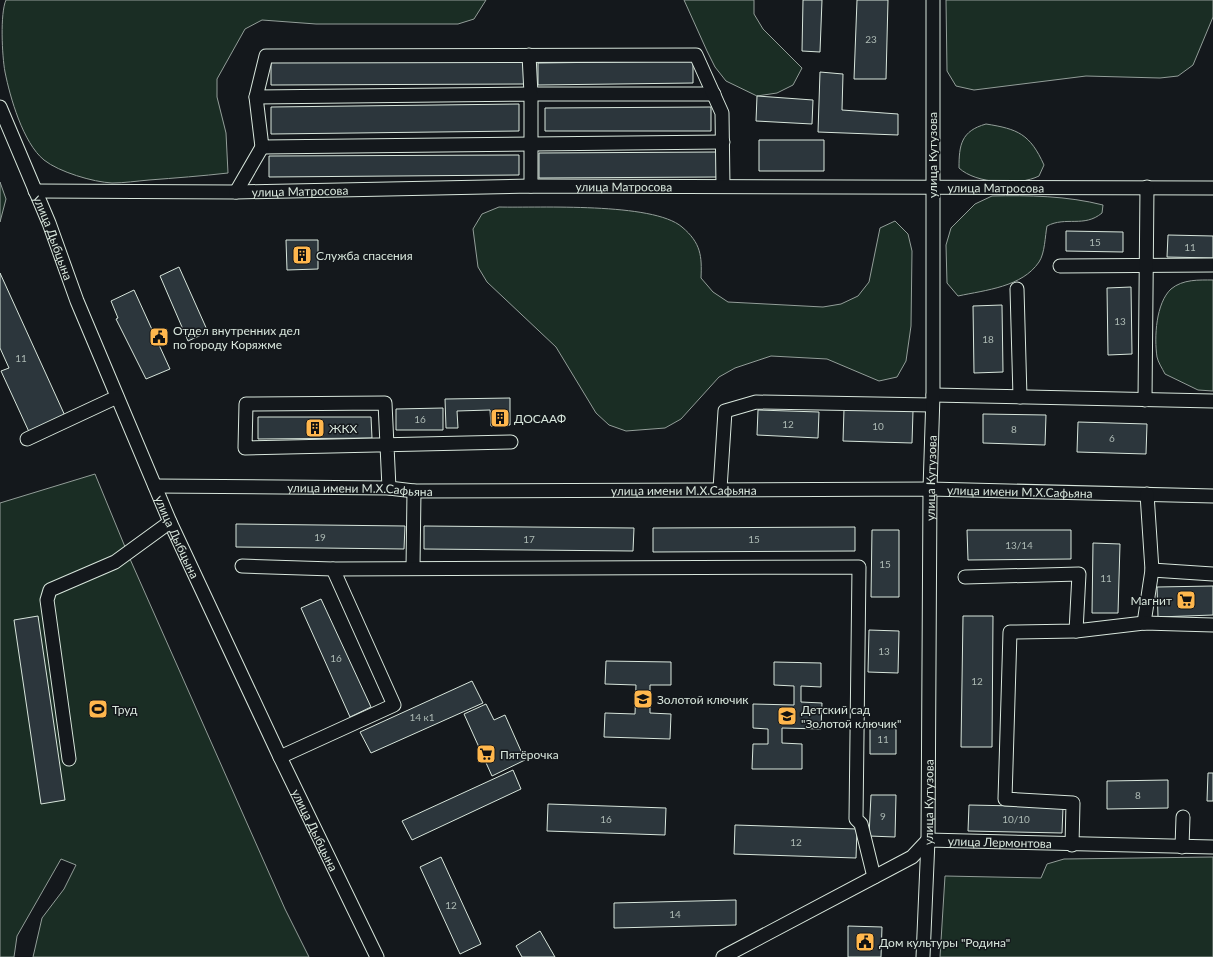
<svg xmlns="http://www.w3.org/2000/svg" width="1213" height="957" font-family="Lato,sans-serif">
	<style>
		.green { fill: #1a2d24; stroke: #939e99 }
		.building { fill: #2c363c; stroke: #d8e6dc }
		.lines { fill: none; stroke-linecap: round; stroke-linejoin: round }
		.minor-casing { stroke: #d8e6dc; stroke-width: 15 }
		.minor { stroke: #14181c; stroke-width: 13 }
		.labels { text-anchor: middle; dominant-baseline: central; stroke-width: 3; stroke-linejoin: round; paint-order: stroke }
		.number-label { font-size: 10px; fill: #adbab4 }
		.street-label { font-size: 12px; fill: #d8e6dc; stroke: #14181c }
		.poi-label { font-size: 12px; fill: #d8e6dc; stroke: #14181c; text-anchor: start }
	</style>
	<rect width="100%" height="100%" fill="#14181c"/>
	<path class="green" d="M6 0H486L474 19 458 24H316L262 20 245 29 217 79V97L226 133 228 173C202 176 175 178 149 180 137 181 124 183 112 183 93 182 59 172 44 160 23 143 10 97 5 72 2 56 0 13 6 0Z
		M684 0H754V14L763 29 802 68 793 85 777 93 757 96 726 81 715 67 707 51Z
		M946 0H1213V17L1193 65 1178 76 1160 78 1086 76 974 90 956 86 947 71Z
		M986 124C1018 129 1030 134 1044 165L1039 176C1019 186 976 184 959 168 959 145 961 131 986 124Z
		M0 182 6 199 0 222Z
		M992 196C1028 195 1068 196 1103 205L1102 213C1084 228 1066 216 1047 226 1045 236 1045 253 1039 262 1022 287 986 290 958 296L947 283 946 245 951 228 975 204Z
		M499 207C539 208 653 202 682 227 701 243 702 256 701 278L713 292 728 302 823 307 841 304 858 296 869 282 880 228 895 221 908 234 912 251 911 326 906 361 897 377 879 381 827 359 771 356 735 368 719 377 681 419 665 428 626 431 609 425 596 413 556 347 487 282 478 267 473 229 482 214Z
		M1213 280V391L1198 390 1165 374C1162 368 1158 362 1157 357 1154 337 1156 303 1171 289 1183 279 1199 280 1213 280Z
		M95 474 130 559 285 909 309 957H33L42 918 64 889 76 865 61 859 17 936 14 957H0V503Z
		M1213 857V957H940L945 876 1041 878 1047 864 1064 859Z"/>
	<path class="building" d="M803 0H822L820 52 802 51Z
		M857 0H888L886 79H854Z
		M524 61V84L271 85V62Z
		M693 61V83L538 85V63Z
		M820 72 843 74 842 110 898 114V135L818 132Z
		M757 96 813 100 812 124 756 121Z
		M519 104V131L271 134V107Z
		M711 107V131H545V108Z
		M759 140H824V171H759Z
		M717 152 718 177 539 178V153Z
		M519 155V175L269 177V156Z
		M1066 231 1123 232V252L1066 251Z
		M1168 235 1213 236V258L1167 257Z
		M286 240H318V269L287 270Z
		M179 267 208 332 188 341 160 276Z
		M0 273 66 418 30 434 1 371 9 368 0 348Z
		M1131 287 1132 354 1108 355 1107 288Z
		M134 290 170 369 146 379 116 319 118 318 111 301Z
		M1002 305 1003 372 974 373 973 306Z
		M510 398V425L491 426 490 410 457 411 458 428H446L445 399Z
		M443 408V430H396V409Z
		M844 409 913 411 912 443 843 441Z
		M758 410 819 412 818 438 757 435Z
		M983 414 1046 415 1045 445 983 443Z
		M258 417H371L372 438 258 439Z
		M1078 422 1147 424 1146 454 1077 452Z
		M236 524 405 526 404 549 236 547Z
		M424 526 634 528 633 551 424 549Z
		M855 527V551L653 552V528Z
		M872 530H899V597H871Z
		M967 530H1071V559L968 560Z
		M1093 543 1120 544 1118 613H1092Z
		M1213 586V615L1158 617 1157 587Z
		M321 599 371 707 350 717 301 608Z
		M38 616 65 800 41 804 14 620Z
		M963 616H993L992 747H961Z
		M869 630 899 631 898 673 868 672Z
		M606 661 671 662V685H650V713L671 714 670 739 604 737 605 713 635 714 636 685 605 684Z
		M774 662 821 663V687L801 686V702L822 703 821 729 782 728V743L802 744V769H752L753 744H768V729L753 728V704L794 705V686L774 685Z
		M472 681 483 703 371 753 360 732Z
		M486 704 494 720 505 715 525 760 492 776 464 714Z
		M870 724H896V754H870Z
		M513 770 521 789 412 840 402 821Z
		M1208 773H1213V801H1207Z
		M1168 780V808L1107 809V781Z
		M871 795H896L895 837 869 836Z
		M548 804 666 808 665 835 547 831Z
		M969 805 1063 807 1062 833 968 831Z
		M735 825 857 829 856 858 734 854Z
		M441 857 481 944 460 954 420 867Z
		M736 900V925L614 928V903Z
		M848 926 882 927 881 957H848Z
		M540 931 555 957H522L516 946Z"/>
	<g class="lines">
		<defs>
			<g id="minor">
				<path d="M529 55 531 94H714"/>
				<path d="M256 97 262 147 723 142"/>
				<path id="s1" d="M0 107 49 223 77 301 170 522 280 757 377 957"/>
				<path d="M531 186V94L256 97 266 56 696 55 722 113 723 186"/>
				<path id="s2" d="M35 191 236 192 531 186 1213 188"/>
				<path d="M236 192 262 147"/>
				<path d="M1060 266 1213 265"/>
				<path d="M1017 289 1020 397"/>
				<path d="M933 395 1213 401"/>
				<path d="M1145 400 1147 187"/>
				<path d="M27 439 117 397"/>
				<path id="s3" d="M155 486 389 488 414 491 930 489 1213 496"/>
				<path d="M389 488 385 403 246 404 245 448 511 442"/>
				<path d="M720 489 725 411 756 402 932 405"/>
				<path d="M242 566 333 569"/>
				<path d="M413 568 414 491"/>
				<path d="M1152 570 1213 574"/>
				<path d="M965 577 1079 574 1076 631"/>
				<path d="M1144 623 1152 570 1147 494"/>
				<path d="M280 757 394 705 333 569 859 567 856 819 861 824 874 877"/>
				<path d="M69 759 47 600 50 590 115 562 170 522"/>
				<path d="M1072 845 1073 803 1005 799 1010 632 1076 631 1144 623 1213 625"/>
				<path d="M1182 847 1183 817"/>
				<path id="s4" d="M723 957 912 857 928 840 1213 847"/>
				<path id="s5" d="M923 957 928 840 930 489 933 395V0"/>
			</g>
		</defs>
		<use href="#minor" class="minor-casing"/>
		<use href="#minor" class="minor"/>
	</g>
	<defs>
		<symbol id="building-square" viewBox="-11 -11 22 22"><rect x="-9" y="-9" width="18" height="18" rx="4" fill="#ffb74d" stroke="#14181c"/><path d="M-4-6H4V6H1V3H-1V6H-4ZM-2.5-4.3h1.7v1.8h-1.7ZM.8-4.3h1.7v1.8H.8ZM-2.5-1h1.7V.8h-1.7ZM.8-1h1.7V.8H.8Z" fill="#111"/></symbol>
		<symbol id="civic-square" viewBox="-11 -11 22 22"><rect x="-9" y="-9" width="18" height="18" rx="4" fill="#ffb74d" stroke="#14181c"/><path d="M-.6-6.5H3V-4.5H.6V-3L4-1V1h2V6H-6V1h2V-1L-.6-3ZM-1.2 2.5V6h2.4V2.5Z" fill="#111"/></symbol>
		<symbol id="supermarket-square" viewBox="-11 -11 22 22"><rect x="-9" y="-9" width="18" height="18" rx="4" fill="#ffb74d" stroke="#14181c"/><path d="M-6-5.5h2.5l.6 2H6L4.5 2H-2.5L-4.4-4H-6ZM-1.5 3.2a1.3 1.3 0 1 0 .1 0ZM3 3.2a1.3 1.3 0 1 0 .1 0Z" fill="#111"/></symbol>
		<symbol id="school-square" viewBox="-11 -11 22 22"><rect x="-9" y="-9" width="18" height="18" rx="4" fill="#ffb74d" stroke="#14181c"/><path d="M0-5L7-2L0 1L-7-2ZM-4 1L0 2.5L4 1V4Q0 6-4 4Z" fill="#111"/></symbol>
		<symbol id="stadium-square" viewBox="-11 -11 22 22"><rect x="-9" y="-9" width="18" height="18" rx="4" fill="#ffb74d" stroke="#14181c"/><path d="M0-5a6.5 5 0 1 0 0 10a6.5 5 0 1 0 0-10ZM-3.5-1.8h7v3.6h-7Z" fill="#111"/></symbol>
	</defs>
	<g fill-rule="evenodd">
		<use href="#building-square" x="291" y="244" width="22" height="22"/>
		<use href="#civic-square" x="148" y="326" width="22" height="22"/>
		<use href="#building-square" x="489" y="407" width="22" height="22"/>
		<use href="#building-square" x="304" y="417" width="22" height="22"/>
		<use href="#supermarket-square" x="1175" y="589" width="22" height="22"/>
		<use href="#school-square" x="632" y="688" width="22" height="22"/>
		<use href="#stadium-square" x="87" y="698" width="22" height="22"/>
		<use href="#school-square" x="776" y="705" width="22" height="22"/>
		<use href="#supermarket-square" x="475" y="743" width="22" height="22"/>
		<use href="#civic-square" x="854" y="931" width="22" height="22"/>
	</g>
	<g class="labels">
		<g class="number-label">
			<text x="871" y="39">23</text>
			<text x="1095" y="242">15</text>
			<text x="1190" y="247">11</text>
			<text x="1120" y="321">13</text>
			<text x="988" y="339">18</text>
			<text x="21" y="358">11</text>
			<text x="420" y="419">16</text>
			<text x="788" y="424">12</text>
			<text x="878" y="426">10</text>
			<text x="1014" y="429">8</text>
			<text x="1112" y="438">6</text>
			<text x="320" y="537">19</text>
			<text x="529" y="539">17</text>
			<text x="754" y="539">15</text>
			<text x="1019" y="545">13/14</text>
			<text x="885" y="564">15</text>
			<text x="1106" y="578">11</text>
			<text x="884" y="651">13</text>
			<text x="336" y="658">16</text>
			<text x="977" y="681">12</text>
			<text x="422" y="717">14 к1</text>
			<text x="883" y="739">11</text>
			<text x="1138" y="795">8</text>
			<text x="883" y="816">9</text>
			<text x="606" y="819">16</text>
			<text x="1016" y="819">10/10</text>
			<text x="796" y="842">12</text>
			<text x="451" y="905">12</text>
			<text x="675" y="914">14</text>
		</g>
		<g class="street-label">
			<text transform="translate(932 155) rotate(-90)">улица Кутузова</text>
			<text stroke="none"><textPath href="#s2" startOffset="589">улица Матросова</textPath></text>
			<text stroke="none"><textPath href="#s2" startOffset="961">улица Матросова</textPath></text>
			<text stroke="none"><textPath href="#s2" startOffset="265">улица Матросова</textPath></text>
			<text stroke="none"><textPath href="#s1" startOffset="141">улица Дыбцына</textPath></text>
			<text stroke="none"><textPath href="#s5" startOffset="479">улица Кутузова</textPath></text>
			<text stroke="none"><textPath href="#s3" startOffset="205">улица имени М.Х.Сафьяна</textPath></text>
			<text stroke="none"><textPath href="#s3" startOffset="529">улица имени М.Х.Сафьяна</textPath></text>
			<text stroke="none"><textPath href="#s3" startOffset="865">улица имени М.Х.Сафьяна</textPath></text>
			<text stroke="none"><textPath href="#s1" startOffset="465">улица Дыбцына</textPath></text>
			<text stroke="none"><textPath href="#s5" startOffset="155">улица Кутузова</textPath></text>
			<text stroke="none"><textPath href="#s1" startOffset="789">улица Дыбцына</textPath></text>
			<text stroke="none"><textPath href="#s4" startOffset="309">улица Лермонтова</textPath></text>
		</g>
		<g class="poi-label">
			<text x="316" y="255">Служба спасения</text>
			<text x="173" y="330">Отдел внутренних дел<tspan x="173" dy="14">по городу Коряжме</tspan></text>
			<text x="514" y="418">ДОСААФ</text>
			<text x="329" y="428">ЖКХ</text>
			<text x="1172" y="600" text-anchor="end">Магнит</text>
			<text x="657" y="699">Золотой ключик</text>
			<text x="112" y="709">Труд</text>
			<text x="801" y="709">Детский сад<tspan x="801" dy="14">"Золотой ключик"</tspan></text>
			<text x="500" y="754">Пятёрочка</text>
			<text x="879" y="942">Дом культуры "Родина"</text>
		</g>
	</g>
</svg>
